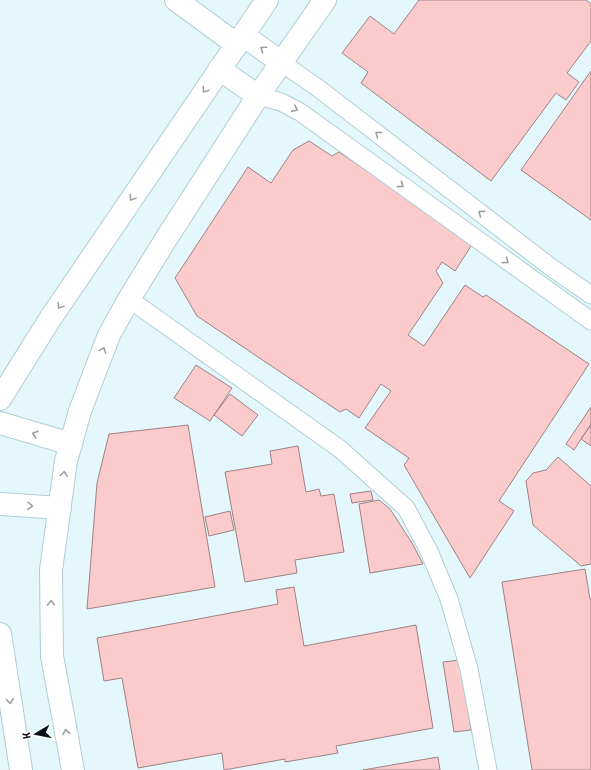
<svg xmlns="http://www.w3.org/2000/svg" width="591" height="770" font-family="'Titillium Web',sans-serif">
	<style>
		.building { fill: #fbcacb; stroke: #a08283 }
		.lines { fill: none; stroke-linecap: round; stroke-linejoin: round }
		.minor-casing { stroke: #aeced6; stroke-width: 19 }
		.tertiary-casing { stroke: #aeced6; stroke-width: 24 }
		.minor { stroke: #fff; stroke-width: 17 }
		.tertiary { stroke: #fff; stroke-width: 22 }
		.oneway { stroke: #9ba0a1 }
	</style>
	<rect width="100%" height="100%" fill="#e4f7fc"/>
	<path class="building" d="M419 0H586L591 4V41L567 73 579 82 566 100 556 93 491 181 361 83 368 72 342 53 370 16 394 34Z
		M591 71V220L521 170Z
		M309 141 332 156 339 152 473 243 455 271 442 262 436 271 443 283 408 335 424 346 465 285 483 297 486 295 589 364 499 501 514 511 470 578 404 465 409 458 365 428 391 391 381 384 359 418 346 409 340 412 197 316 175 278 248 167 271 183 293 150Z
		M196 365 232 388 210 421 174 398Z
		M230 394 258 415 242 436 214 415Z
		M591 407V424L574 450 566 444Z
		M188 425 215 587 87 609 97 483 109 434Z
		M591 425V446L581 439Z
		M298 446 306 492 319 489 321 496 334 494 344 552 295 560 297 573 245 582 225 472 272 464 270 451Z
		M558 457 591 486V564L581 566 533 525 526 481 533 473 546 470Z
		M371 491 373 500 352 503 350 494Z
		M379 500 390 509 412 543 423 564 370 573 359 504Z
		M230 511 234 530 209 536 205 517Z
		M585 569 590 599H591V770H532L502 582Z
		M294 587 304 646 416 625 433 728 336 746 338 753 285 762V759L224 770 222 753 138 768 122 678 104 681 97 638 278 604 276 590Z
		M460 660 471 730 454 732 443 662Z
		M438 757 440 770H363Z"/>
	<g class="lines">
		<defs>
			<path id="minor" d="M282 63 318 88 552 268 591 295
				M258 96 281 102 300 112 591 321
				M129 299 340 449 406 508 429 551 449 599 469 669 488 770"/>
			<path id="tertiary" d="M176 0 236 44
				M243 35 282 63
				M219 69 258 96
				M0 399 50 319 267 0
				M0 423 71 444
				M0 504 60 508
				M0 634 21 770
				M73 770 52 656 51 570 66 461 80 411 109 335 129 299 166 239 258 96 325 0"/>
		</defs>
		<use href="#minor" class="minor-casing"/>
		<use href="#tertiary" class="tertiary-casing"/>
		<use href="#minor" class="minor"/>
		<use href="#tertiary" class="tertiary"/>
	</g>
	<defs><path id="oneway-chevron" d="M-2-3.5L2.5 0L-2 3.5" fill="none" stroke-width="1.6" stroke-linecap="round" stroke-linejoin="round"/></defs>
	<g class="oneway">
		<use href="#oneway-chevron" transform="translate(263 49) rotate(-145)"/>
		<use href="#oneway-chevron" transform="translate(205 90) rotate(124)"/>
		<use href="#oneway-chevron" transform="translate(295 109) rotate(28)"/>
		<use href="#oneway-chevron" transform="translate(378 134) rotate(-143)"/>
		<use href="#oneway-chevron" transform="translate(401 185) rotate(36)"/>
		<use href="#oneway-chevron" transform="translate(132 198) rotate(124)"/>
		<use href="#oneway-chevron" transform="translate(481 213) rotate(-143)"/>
		<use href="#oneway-chevron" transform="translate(506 261) rotate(36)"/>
		<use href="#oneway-chevron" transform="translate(60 306) rotate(124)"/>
		<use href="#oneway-chevron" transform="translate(103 350) rotate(-69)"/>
		<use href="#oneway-chevron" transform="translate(35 434) rotate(-164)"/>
		<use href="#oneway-chevron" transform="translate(64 474) rotate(-82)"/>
		<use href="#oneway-chevron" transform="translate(30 506) rotate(4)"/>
		<use href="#oneway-chevron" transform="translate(51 603) rotate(-91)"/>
		<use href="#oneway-chevron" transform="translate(10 701) rotate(82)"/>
		<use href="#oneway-chevron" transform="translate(66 732) rotate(-100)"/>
	</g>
	<g transform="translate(36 734) rotate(260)" stroke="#ffffff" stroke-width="3" paint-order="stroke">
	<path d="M0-3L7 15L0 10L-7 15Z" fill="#061215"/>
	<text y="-6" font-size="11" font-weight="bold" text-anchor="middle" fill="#061215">K</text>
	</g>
</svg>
